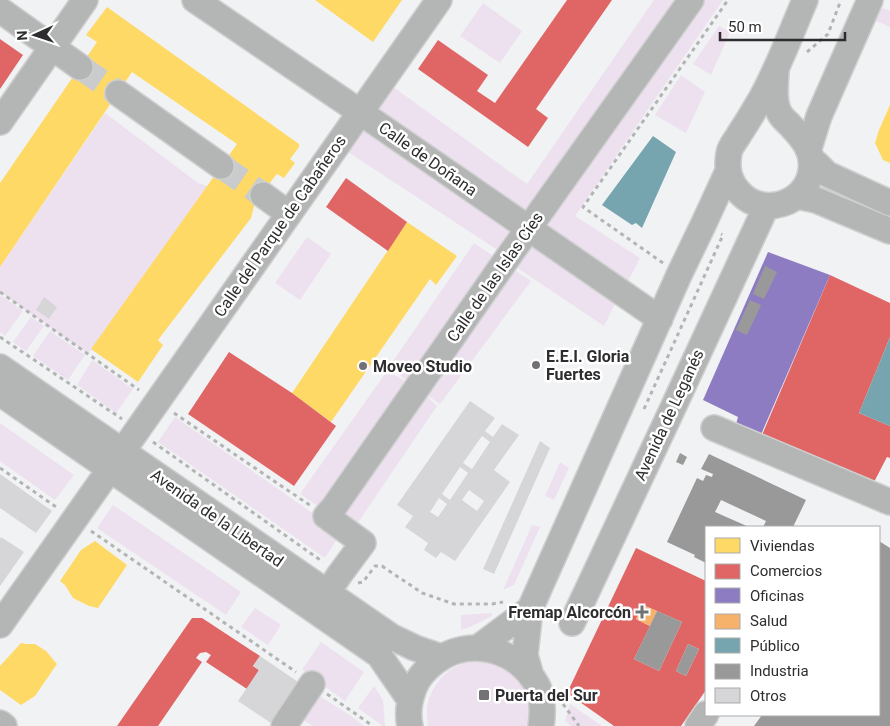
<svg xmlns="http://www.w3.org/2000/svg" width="890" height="726" font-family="Roboto,sans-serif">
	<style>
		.green { fill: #ede1ef }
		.homes { fill: #ffd966 }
		.shops { fill: #e06666; fill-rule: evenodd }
		.offices { fill: #8e7cc3 }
		.health { fill: #f6b26b }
		.public { fill: #76a5af }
		.industry { fill: #999 }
		.building { fill: #d6d6d8; fill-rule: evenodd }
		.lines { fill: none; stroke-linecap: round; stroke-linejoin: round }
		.minor-tunnel { stroke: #cacbcd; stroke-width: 25; stroke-dasharray: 25 12; stroke-linecap: butt }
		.minor-casing { stroke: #cfcfd0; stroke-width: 28 }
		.path { stroke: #b3b4b4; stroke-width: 3; stroke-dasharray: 4 4; stroke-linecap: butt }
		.minor { stroke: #b4b5b5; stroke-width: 25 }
		.poi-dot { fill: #727274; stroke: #fff; stroke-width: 2 }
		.labels { text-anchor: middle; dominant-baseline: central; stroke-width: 5; stroke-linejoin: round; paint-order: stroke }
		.street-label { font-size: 16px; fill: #2d2d2f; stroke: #fff }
		.poi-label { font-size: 16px; font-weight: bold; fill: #2d2d2f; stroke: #fff; text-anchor: start }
	</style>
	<rect width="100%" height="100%" fill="#f1f2f4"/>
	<path class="green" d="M654 0H684L527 218 369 111 388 83 527 184Z
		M696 0H723L575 216 640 258 625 287 538 226Z
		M483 3 522 31 500 63 460 36Z
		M883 8 890 11V27L874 20 877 11Z
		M719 26 730 32 711 75 693 64Z
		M681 75 705 92 686 133 655 115Z
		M105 113 198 183 207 186 88 354 0 292V267Z
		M363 122 519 229 502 253 345 150Z
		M530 235 618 298 604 326 510 263Z
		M307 237 331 254 300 300 275 283Z
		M474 243 499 260 413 385 389 367Z
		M504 263 531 281 440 404 421 391 437 406 353 530 300 494 387 371 416 387Z
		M0 295 23 311 5 336 0 332Z
		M31 317 44 326 26 351 13 342Z
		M50 331 85 355 68 380 33 356Z
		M92 360 133 389 116 413 77 385Z
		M175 417 341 533 325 558 158 442Z
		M0 423 74 475 55 500 0 461Z
		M560 462 569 468 554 500 545 496Z
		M113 505 241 592 226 615 97 528Z
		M532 525 540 527 514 585 503 590Z
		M255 608 281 625 268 645 241 627Z
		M492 613V616L470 627 461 630V615Z
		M321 642 364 672 345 701 302 670Z
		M484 661 501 666 515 675 525 690 531 706 530 726H428C428 722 427 718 427 714 426 691 445 667 468 662 473 661 479 662 484 661Z
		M374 686 383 700 385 726H383L358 708Z
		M315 693 351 716 364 726H313L300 718Z
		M570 704 602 726H571L565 721Z"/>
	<path class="homes" d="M315 0H402L373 42Z
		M107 7 299 144V147L290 159 295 163 284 178 277 174 272 180 263 195 254 206 251 218 158 340 163 345 138 382 91 349 237 144 132 72 0 267V183L97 42 86 35Z
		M890 105V163L883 160 875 143 879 130Z
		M407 222 457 256 436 285 430 279 331 422 292 393Z
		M95 541 127 565 98 608 89 606 73 598 65 585 60 581 81 550Z
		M21 643 26 644H35L46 651 57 664 35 696 21 705 0 690V666Z"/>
	<path class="shops" d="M567 0H612L536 109 548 118 528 147 418 69 438 40 488 75 477 91 495 103Z
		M0 39 23 55 0 89Z
		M346 178 407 222 388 251 326 207Z
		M830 275 890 303V337L859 413 890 426V458L887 457 873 484 762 435Z
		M229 352 292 393 336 426 294 486 188 414Z
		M636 548 706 581V690L681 726H614L567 693ZM643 605 682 622 659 671 634 659 650 626 636 619ZM688 644 699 649 686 676 676 671Z
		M192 618H202L260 656 253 666 259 670 247 689 206 662 211 655 206 652 200 653 196 658 202 662 158 726H117Z"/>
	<path class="offices" d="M768 252 830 275 760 437 735 428 738 417 703 400Z"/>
	<path class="health" d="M642 605 657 611 650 626 636 619Z"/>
	<path class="public" d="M653 136 676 152 642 228 636 223 632 225 602 205Z
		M890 337V426L859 413Z"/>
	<path class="industry" d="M765 266 777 272 764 299 753 294Z
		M750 300 761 305 747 335 736 330Z
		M680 453 687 457 683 465 676 462Z
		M709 454 806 500 793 527H763L766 521 721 500 715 512 749 527H706V563L694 557 695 555 667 542 697 478 703 481 706 475 712 477 713 474 701 469Z
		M879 541 890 548V726H754L762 715H879Z
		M657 611 682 622 659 671 634 659Z
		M688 644 699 649 686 676 676 671Z"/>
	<path class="building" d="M44 297 57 307 49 319 36 310Z
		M470 401 495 418 485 431 493 437 502 424 519 435 494 470 510 482 455 561 441 552 436 558 424 550 428 543 405 527 413 516 397 505ZM482 436 490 442 472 469 463 463ZM460 467 468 473 450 500 442 494ZM469 490 484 501 477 511 462 500ZM439 498 447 504 438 517 430 512Z
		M540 441 550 448 494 574 483 569Z
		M0 474 52 511 36 533 0 508Z
		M1 537 24 552 0 586V539Z
		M260 656 301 684 274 725 238 701 259 670 253 666Z"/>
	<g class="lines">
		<path class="minor-tunnel" d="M80 67 118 93
			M221 166 263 195"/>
		<defs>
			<path id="minor" d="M195 0 360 112 660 319
				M0 10 80 67
				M776 69C776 83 772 101 780 114 782 118 787 122 790 125 803 139 814 151 811 171 806 204 764 217 741 194 729 182 726 169 729 153 730 146 737 139 740 133 748 121 755 109 762 97 779 66 791 33 805 0
				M118 93 221 166
				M0 122 85 0
				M809 148 819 116 870 0
				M811 159 817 164 827 174 890 203
				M263 195 289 214
				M797 196 816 200 890 231
				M0 367 392 637 415 648 441 657
				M0 393 379 655 410 700
				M714 428 890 502
				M122 452 439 0
				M327 593 340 574 363 543 326 516 334 507 504 263 691 0
				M572 623 671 412 766 207
				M0 625 110 469
				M479 647 530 609
				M531 676 525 655 530 609 679 275 704 223 728 171
				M0 723 4 726
				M284 726 312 684
				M410 726C407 713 409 701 414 688 418 677 426 669 435 662 468 636 517 648 537 685 543 696 543 714 541 726
				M698 726 706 714"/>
		</defs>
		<use href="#minor" class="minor-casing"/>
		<path class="path" d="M807 52 828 34 841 0
			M663 263 583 207 728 0
			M0 292 139 390
			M0 337 122 419
			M644 409 723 235 721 234
			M174 413 311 506
			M153 442 323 562
			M0 468 59 509
			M91 531 296 672
			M358 583 363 582 375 566H382L422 593 454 604H492L503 602
			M327 694 373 726
			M563 704 579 726"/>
		<use href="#minor" class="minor"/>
	</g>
	<g class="poi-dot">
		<circle cx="536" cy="365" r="5"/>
		<circle cx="363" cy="366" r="5"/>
		<path d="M639.5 604.5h5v5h5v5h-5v5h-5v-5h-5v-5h5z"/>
		<rect x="478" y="689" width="12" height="12" rx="2.5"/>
	</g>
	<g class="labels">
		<g class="street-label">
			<text transform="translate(428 159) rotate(35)">Calle de Doñana</text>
			<text transform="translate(280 226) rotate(-55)">Calle del Parque de Cabañeros</text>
			<text transform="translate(495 277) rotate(-55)">Calle de las Islas Cíes</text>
			<text transform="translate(669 415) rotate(-65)">Avenida de Leganés</text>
			<text transform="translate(217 518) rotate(35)">Avenida de la Libertad</text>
		</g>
		<g class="poi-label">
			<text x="546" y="356">E.E.I. Gloria<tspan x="546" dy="18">Fuertes</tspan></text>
			<text x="373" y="366">Moveo Studio</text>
			<text x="631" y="612" text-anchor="end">Fremap Alcorcón</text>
			<text x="495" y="695">Puerta del Sur</text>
		</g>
	</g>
	<rect x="705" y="526" width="175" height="190" fill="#ffffff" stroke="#ababac"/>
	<rect x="715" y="538" width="25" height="15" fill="#ffd966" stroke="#ababac"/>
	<text x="750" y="551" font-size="15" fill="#2d2d2f">Viviendas</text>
	<rect x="715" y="564" width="25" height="15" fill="#e06666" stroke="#ababac"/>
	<text x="750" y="576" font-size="15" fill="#2d2d2f">Comercios</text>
	<rect x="715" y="588" width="25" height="15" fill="#8e7cc3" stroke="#ababac"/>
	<text x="750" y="601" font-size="15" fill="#2d2d2f">Oficinas</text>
	<rect x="715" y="614" width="25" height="15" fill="#f6b26b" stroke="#ababac"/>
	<text x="750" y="626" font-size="15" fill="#2d2d2f">Salud</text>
	<rect x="715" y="638" width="25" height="15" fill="#76a5af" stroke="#ababac"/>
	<text x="750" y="651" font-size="15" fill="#2d2d2f">Público</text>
	<rect x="715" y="664" width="25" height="15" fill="#999999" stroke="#ababac"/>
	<text x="750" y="676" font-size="15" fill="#2d2d2f">Industria</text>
	<rect x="715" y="688" width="25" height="15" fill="#d6d6d8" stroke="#ababac"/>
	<text x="750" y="701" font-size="15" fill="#2d2d2f">Otros</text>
	<g transform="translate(35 35) rotate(267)" stroke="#ffffff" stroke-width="4" paint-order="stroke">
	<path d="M0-4L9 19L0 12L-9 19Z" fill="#2d2d2f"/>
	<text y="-8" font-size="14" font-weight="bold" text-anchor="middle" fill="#2d2d2f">N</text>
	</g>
	<path d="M720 32v8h125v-8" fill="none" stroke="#2d2d2f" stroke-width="2.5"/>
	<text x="728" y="32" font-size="15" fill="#2d2d2f" stroke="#ffffff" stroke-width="4" paint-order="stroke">50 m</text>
</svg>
